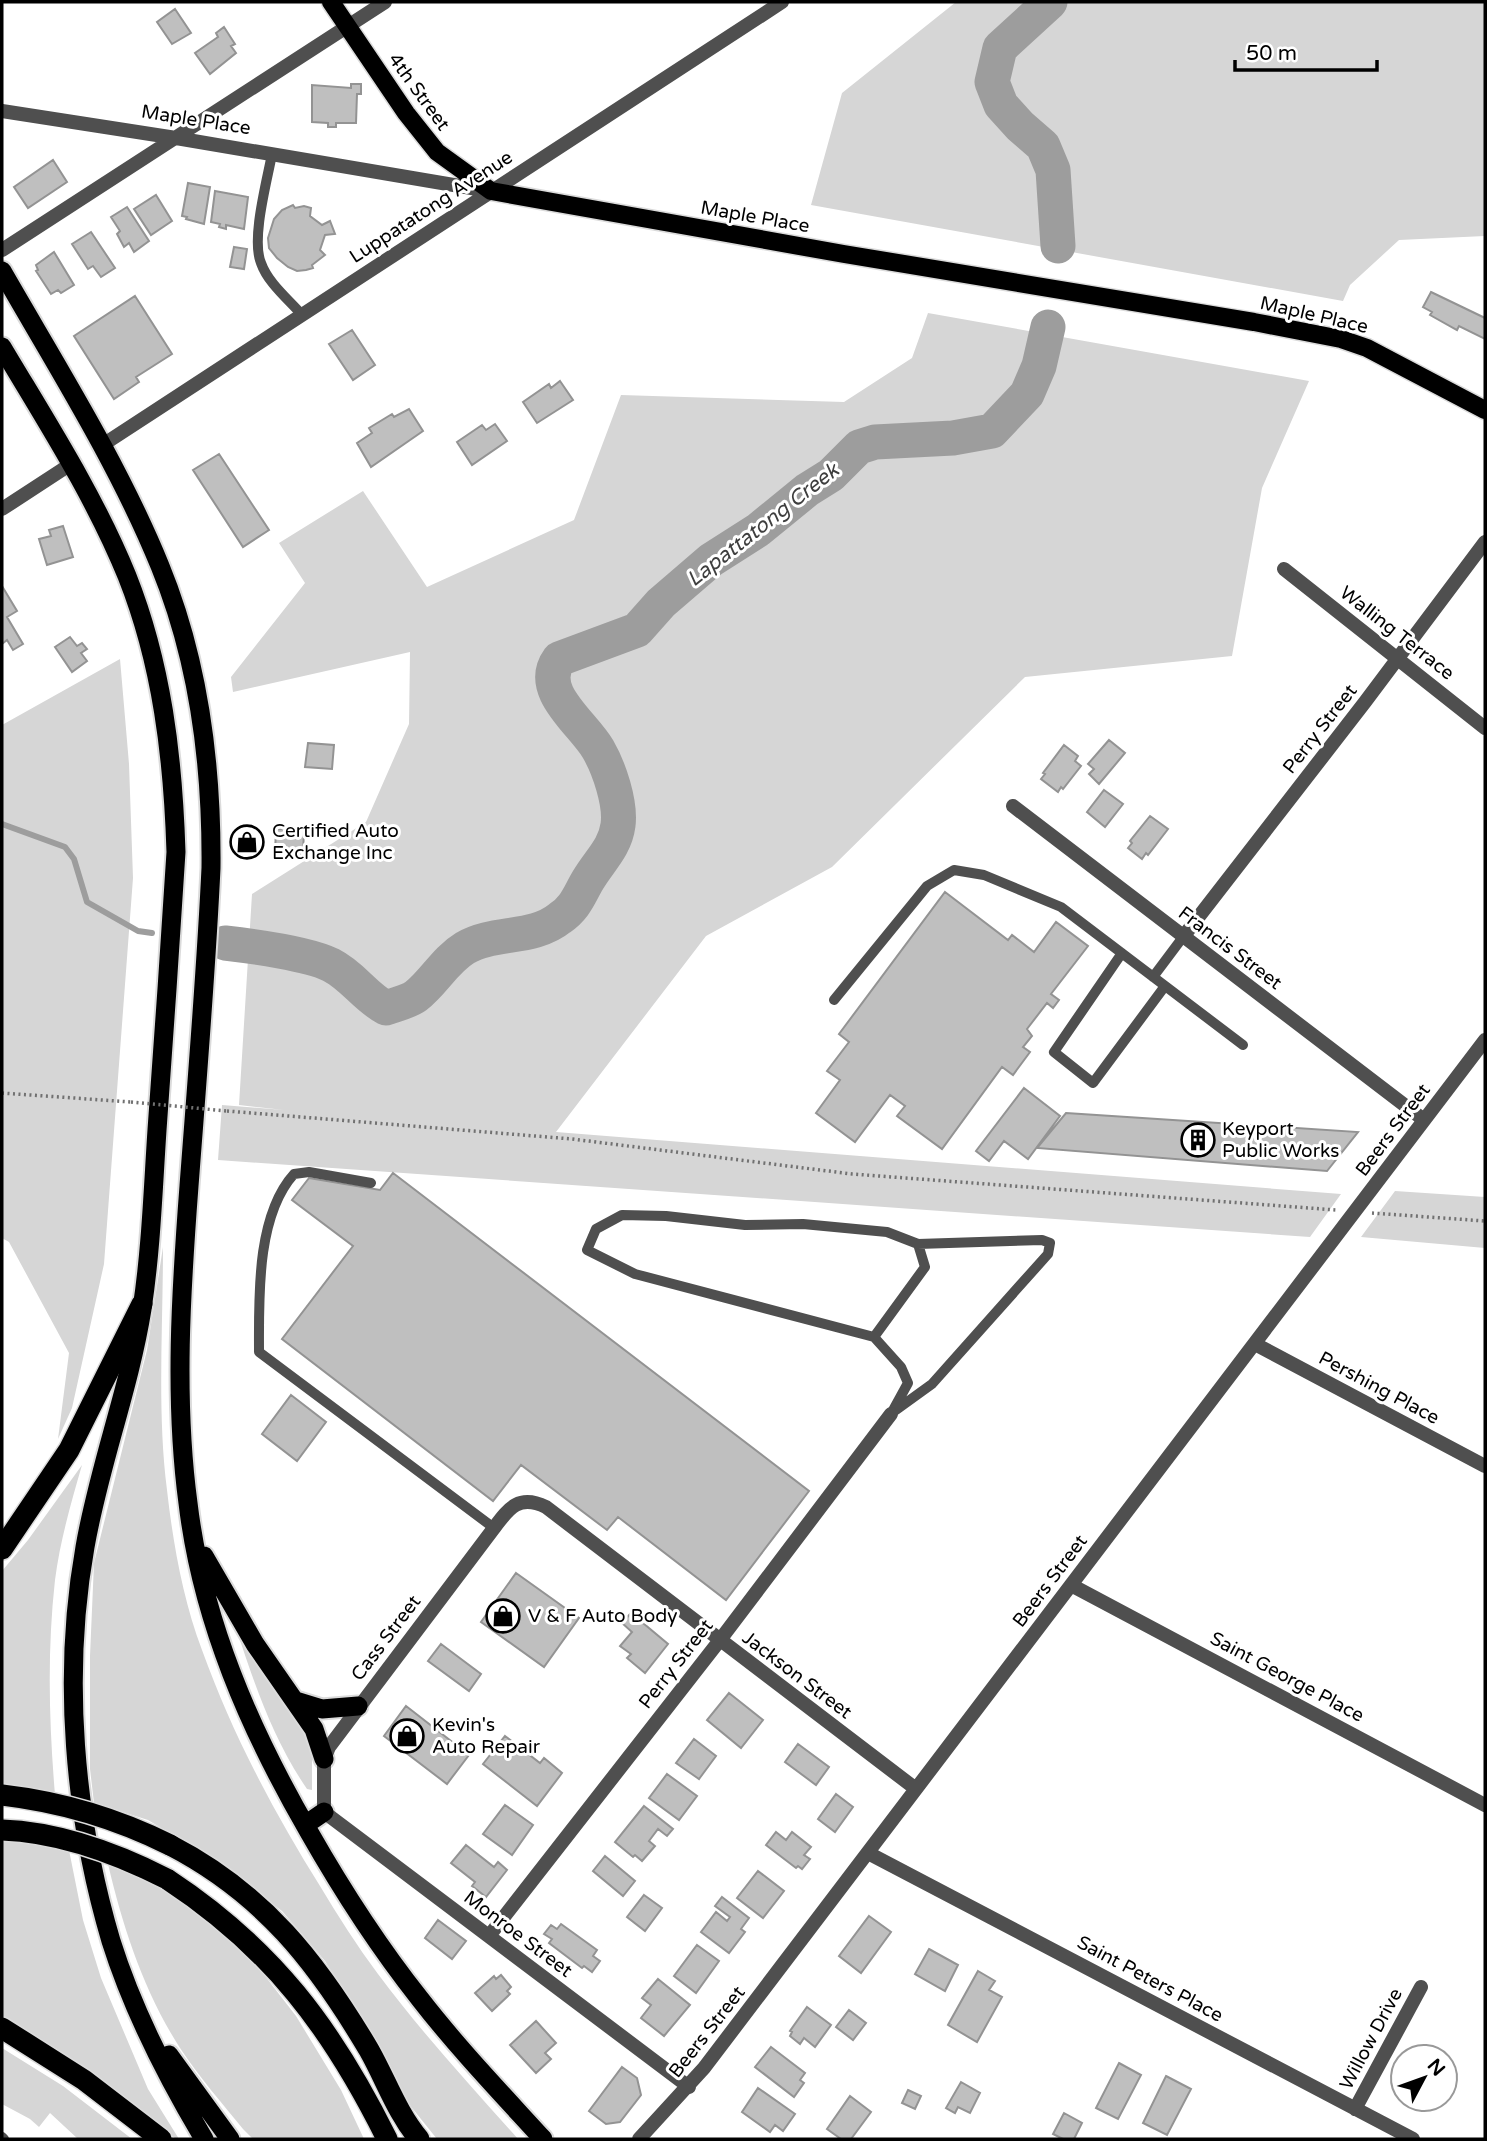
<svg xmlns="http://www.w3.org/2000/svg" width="1487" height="2141" font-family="'Varela Round',sans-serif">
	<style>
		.green { fill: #d6d6d6 }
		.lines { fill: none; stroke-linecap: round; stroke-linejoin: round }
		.stream { stroke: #9d9d9d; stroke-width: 6 }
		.river { stroke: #9d9d9d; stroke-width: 35 }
		.building { fill: #bfbfbf; stroke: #939393; stroke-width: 2 }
		.primary-casing { stroke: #dbdbdb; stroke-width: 21 }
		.trunk-casing { stroke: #dbdbdb; stroke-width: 23 }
		.motorway-casing { stroke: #dbdbdb; stroke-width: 24 }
		.path { stroke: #717171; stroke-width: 3.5; stroke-dasharray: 2 3.5; stroke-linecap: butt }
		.service { stroke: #4f4f4f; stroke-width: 10 }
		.minor { stroke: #4f4f4f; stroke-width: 14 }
		.primary { stroke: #000; stroke-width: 18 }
		.trunk { stroke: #000; stroke-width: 19 }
		.motorway { stroke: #000; stroke-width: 21 }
		.motorway-bridge-casing { stroke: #dbdbdb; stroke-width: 24; stroke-linecap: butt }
		.path-bridge { stroke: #717171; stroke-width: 3.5; stroke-dasharray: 2 3.5; stroke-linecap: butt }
		.motorway-bridge { stroke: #000; stroke-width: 21 }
		.labels { text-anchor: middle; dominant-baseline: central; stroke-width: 6; stroke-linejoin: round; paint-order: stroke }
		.street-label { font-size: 19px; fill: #000; stroke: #fff }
		.poi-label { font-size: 19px; fill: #000; stroke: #fff; text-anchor: start }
		.water-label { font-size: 21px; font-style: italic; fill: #3e3e3e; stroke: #fff }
	</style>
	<rect width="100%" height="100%" fill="#fff"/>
	<path class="green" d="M956 2H1485V236L1399 240 1350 285 1343 301 811 205 842 93Z
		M928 313 1309 381 1262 488 1232 656 1025 677 832 867 706 936 556 1132 1341 1194 1310 1237 218 1160 222 1105 284 1110 239 1105 252 894 366 822 409 724 410 652 233 692 231 677 305 583 279 543 363 491 427 587 574 520 621 395 844 402 912 358Z
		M120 659 129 764 133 878 104 1264 72 1408 58 1439 69 1353 9 1242 2 1238V725Z
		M1395 1191 1485 1197V1248L1361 1237Z
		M163 1247C163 1326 157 1412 167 1490 173 1543 183 1600 202 1650 232 1733 273 1811 320 1886 338 1916 357 1946 378 1974 421 2032 470 2085 518 2139H437L404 2098 373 2040 325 1961 282 1911 214 1860 148 1820 94 1803 90 1769V1656L94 1563 147 1350Z
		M82 1465C71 1503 60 1541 55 1580 47 1652 49 1723 55 1795L2 1787V1571L28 1540Z
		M237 1631 308 1738 312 1752V1790L307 1789C274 1741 255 1686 237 1631Z
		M2 1836 69 1850 83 1920 101 1978 148 2089 179 2139H176C120 2095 63 2054 2 2016Z
		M108 1864 167 1890 241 1945 296 2016 341 2090 364 2139H253L243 2129C222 2103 199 2077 180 2048 144 1992 123 1928 108 1864Z
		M2 2048 63 2086 132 2139H78L50 2113 39 2127 30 2119 2 2104Z"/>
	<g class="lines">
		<path class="stream" d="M2 824 65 847 74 859 87 902 138 931 152 933"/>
		<path class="river" d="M1050 2 1000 48 992 82 1001 105 1020 126 1043 146 1053 170 1058 246
			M225 943C251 946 309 954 331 965 353 976 365 997 386 1008 396 1004 408 1002 416 996 434 982 445 960 465 948 494 931 533 940 560 918 576 907 579 895 588 880 599 861 615 848 618 825 621 803 609 768 598 749 583 723 536 691 559 659L637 630 661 603 711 560 758 530 807 490 831 475 859 447 875 442 953 438 992 431 1027 394 1039 366 1048 327"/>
	</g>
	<path class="building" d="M175 9 191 33 172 44 157 22Z
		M224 27 235 44 231 46 236 53 210 74 195 53 218 37 216 33Z
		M351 84H361V94H357L356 123H336V127H328V123L312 122V85L351 88Z
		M53 160 67 182 28 208 14 187Z
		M188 183 210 187 204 224 186 219 187 217 182 216Z
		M215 191 248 197 244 229 226 225V229L219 227 220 224 211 222Z
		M156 195 172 221 151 235 134 209Z
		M293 205 295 208 304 206 311 208 310 216 322 225 330 221 335 234 325 235 320 250 325 255 312 265 313 268 306 270 297 271 288 267 277 258 269 248 268 238 274 219 282 210Z
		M127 207 149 241 134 252 129 243 124 247 117 234 120 231 111 217Z
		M91 232 115 268 101 277 93 266 88 269 72 244Z
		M234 247 247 249 244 269 230 267Z
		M54 252 74 285 61 293 58 290 51 294 36 271 38 270 36 265Z
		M1431 292 1485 318V339L1459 326 1457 330 1430 315 1432 312 1423 307Z
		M135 296 172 354 136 377 139 382 114 399 74 336Z
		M352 330 375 365 353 380 329 344Z
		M560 381 573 400 537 423 523 402 549 384 551 388Z
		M409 409 423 431 371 467 357 443 372 433 369 428 392 414 394 417Z
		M495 424 507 441 472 465 457 442 482 425 486 430Z
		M219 454 269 530 243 547 193 470Z
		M63 526 73 557 47 565 39 539 51 536 49 530Z
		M2 586 17 611 7 617 23 644 13 650 7 640 2 644Z
		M70 637 77 646 82 643 87 649 81 653 87 661 72 672 55 647Z
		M1109 740 1125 753 1099 784 1089 774 1094 769 1088 764Z
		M308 743 334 745 332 769 305 767Z
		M1064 745 1078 756 1075 761 1081 766 1063 789 1061 787 1058 792 1041 779 1045 774 1043 773Z
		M1104 790 1123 804 1105 827 1087 812Z
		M1150 816 1168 829 1148 855 1146 853 1142 859 1128 848 1132 843 1130 841Z
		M276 829 304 830 303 854 275 853Z
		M945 892 1008 940 1012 935 1034 952 1056 922 1088 946 1051 994 1059 1000 1053 1008 1047 1003 1027 1029 1032 1036 1023 1047 1030 1052 1013 1075 1002 1067 942 1149 897 1116 905 1106 890 1095 855 1142 816 1113 840 1080 827 1071 849 1042 839 1034Z
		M1024 1088 1060 1116 1028 1159 1004 1141 989 1161 976 1151Z
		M1066 1113 1358 1132 1327 1171 1037 1148Z
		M393 1173 809 1491 726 1600 618 1517 607 1530 521 1465 493 1501 282 1339 353 1246 292 1200 309 1178 380 1190Z
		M291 1395 326 1422 297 1461 262 1434Z
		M516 1573 579 1618 544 1667 481 1622Z
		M631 1613 668 1644 645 1673 627 1658 631 1654 620 1646 632 1632 622 1623Z
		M441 1644 481 1674 469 1691 428 1661Z
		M729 1693 763 1720 741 1748 707 1720Z
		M406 1706 469 1755 447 1784 384 1736Z
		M505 1736 540 1763 544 1758 562 1773 537 1806 483 1764Z
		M694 1739 716 1756 699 1779 676 1763Z
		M798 1744 829 1767 816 1785 785 1762Z
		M667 1774 697 1796 679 1820 649 1798Z
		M836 1794 853 1807 835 1832 818 1819Z
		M505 1805 533 1825 512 1855 483 1834Z
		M644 1806 673 1829 667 1836 658 1829 649 1841 655 1846 642 1861 635 1855 633 1857 615 1842Z
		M776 1832 786 1840 792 1832 811 1847 804 1855 810 1859 802 1869 798 1866 796 1868 766 1845Z
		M466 1845 494 1867 498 1862 507 1870 486 1897 472 1886 475 1882 451 1863Z
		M605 1856 635 1881 623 1896 593 1871Z
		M758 1871 784 1891 763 1918 737 1898Z
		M644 1895 662 1908 645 1931 627 1917Z
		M722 1897 749 1918 741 1929 745 1932 729 1953 701 1932 716 1912 727 1921 730 1917 715 1906Z
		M869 1916 891 1932 861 1973 839 1956Z
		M438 1920 466 1941 452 1959 425 1938Z
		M561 1924 597 1950 593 1956 600 1961 592 1972 584 1966 582 1968 549 1943 552 1939 544 1934 551 1925 557 1929Z
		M697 1945 719 1961 696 1993 674 1976Z
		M929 1949 958 1965 945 1991 915 1974Z
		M978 1971 995 1981 989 1990 1002 1997 977 2042 948 2025Z
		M501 1975 511 1987 507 1991 510 1994 492 2011 475 1993 494 1976 496 1979Z
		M658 1979 690 2005 664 2036 641 2018 651 2005 642 1998Z
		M807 2007 831 2025 815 2047 804 2038 800 2044 790 2036 792 2032 790 2031Z
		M849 2010 866 2023 853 2040 836 2027Z
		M536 2021 556 2043 545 2053 551 2059 536 2073 510 2045Z
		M771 2047 805 2073 800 2080 804 2083 794 2097 755 2067Z
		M1119 2063 1141 2075 1118 2119 1096 2108Z
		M622 2067 637 2078 641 2095 620 2122 606 2124 589 2111Z
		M1166 2076 1191 2089 1167 2135 1143 2123Z
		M961 2082 980 2093 970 2113 958 2107 955 2113 946 2108Z
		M758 2088 795 2114 783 2131 775 2125 770 2132 742 2112Z
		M908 2090 921 2096 915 2109 902 2103Z
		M850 2096 871 2112 851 2139H841L827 2129Z
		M1064 2113 1082 2123 1074 2139H1063L1053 2134Z"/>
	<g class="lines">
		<defs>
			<path id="primary" d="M331 2 406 113 437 152 491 191 844 254 1254 322 1341 339 1367 348 1485 410"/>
			<path id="trunk" d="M2 271C57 367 118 463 160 566 199 661 212 766 211 868 206 974 197 1080 189 1186 181 1291 174 1399 188 1503 202 1621 250 1730 309 1832 342 1890 378 1946 420 1999 458 2048 501 2093 543 2139
				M2 347C46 421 94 495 127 576 162 664 173 757 176 852 170 945 164 1037 157 1130 153 1190 151 1250 142 1309 129 1390 99 1466 85 1547 62 1676 74 1816 111 1941 133 2011 167 2077 204 2139
				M204 1556 255 1644 314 1729 324 1759
				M296 1701 322 1709 358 1706
				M305 1825 324 1812
				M169 2055 230 2139"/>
			<path id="motorway" d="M2 1549 69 1450 142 1304
				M170 1845C263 1893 317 1962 369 2050 386 2080 397 2113 419 2139
				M167 1879C272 1948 332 2028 387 2139
				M2 2028 84 2080 161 2139"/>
		</defs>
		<use href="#primary" class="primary-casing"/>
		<use href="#trunk" class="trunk-casing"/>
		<use href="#motorway" class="motorway-casing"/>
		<path class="path" d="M2 1093 131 1102
			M227 1111 572 1139 852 1174 1336 1210
			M1372 1213 1485 1221"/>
		<path class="service" d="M272 154C267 181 251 239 261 263 268 283 288 299 302 315
			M1122 953 1054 1052 1093 1083 1165 986
			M1153 977 1183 937
			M834 1000 927 886 954 870 984 875 1061 907 1243 1045
			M371 1183 309 1172 294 1174C256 1216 259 1298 259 1352L494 1528
			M874 1337 925 1267 918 1244 887 1232 803 1224 745 1225 666 1216 622 1215 596 1229 587 1250 635 1274 874 1337 901 1367 908 1383 891 1414
			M896 1410 932 1384 1048 1254 1050 1243 1042 1240 918 1244
			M2 2137 4 2139"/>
		<path class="minor" d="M2 111 176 138 489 191
			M2 250 385 2
			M101 446 782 2
			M2 509 71 464
			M1284 569 1485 728
			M1013 806 1424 1120
			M1183 937 1365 702 1485 542
			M1255 1344 1485 1466
			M1071 1585 1485 1805
			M868 1853 1413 2139
			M489 1936 720 1640 891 1414
			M689 2087 324 1812V1759L329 1747 494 1528C509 1508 519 1494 546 1507L916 1789
			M1355 2109 1421 1987
			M639 2139 704 2068 1485 1040"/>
		<use href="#primary" class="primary"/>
		<use href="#trunk" class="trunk"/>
		<use href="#motorway" class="motorway"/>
		<defs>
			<path id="motorway-bridge" d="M2 1795C62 1802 116 1818 170 1845
				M2 1830C60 1832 116 1853 167 1879"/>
		</defs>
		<use href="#motorway-bridge" class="motorway-bridge-casing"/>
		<path class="path-bridge" d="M131 1102 227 1111"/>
		<use href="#motorway-bridge" class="motorway-bridge"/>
	</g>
	<defs>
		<symbol id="shop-ring" viewBox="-11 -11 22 22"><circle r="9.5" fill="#fff" stroke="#000" stroke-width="1.5"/><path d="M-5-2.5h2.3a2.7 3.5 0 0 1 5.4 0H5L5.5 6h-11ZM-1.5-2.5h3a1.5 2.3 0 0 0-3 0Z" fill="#000"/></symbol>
		<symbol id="building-ring" viewBox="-11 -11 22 22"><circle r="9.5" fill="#fff" stroke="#000" stroke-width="1.5"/><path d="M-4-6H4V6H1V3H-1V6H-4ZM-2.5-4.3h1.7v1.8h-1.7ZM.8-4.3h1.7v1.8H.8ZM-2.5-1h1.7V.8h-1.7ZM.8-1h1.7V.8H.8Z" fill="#000"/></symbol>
	</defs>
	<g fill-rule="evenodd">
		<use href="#shop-ring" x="228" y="823" width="38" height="38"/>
		<use href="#building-ring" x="1179" y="1121" width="38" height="38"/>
		<use href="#shop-ring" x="484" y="1597" width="38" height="38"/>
		<use href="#shop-ring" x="388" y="1717" width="38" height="38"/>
	</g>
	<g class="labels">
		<g class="street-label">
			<text transform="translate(419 92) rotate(54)">4th Street</text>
			<text transform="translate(196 120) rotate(9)">Maple Place</text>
			<text transform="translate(431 207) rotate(-33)">Luppatatong Avenue</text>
			<text transform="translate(755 217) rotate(10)">Maple Place</text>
			<text transform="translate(1314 315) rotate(13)">Maple Place</text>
			<text transform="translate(1397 633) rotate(38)">Walling Terrace</text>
			<text transform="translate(1320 729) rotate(-52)">Perry Street</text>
			<text transform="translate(1230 948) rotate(37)">Francis Street</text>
			<text transform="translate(1393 1130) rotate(-53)">Beers Street</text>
			<text transform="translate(1379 1388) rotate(28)">Pershing Place</text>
			<text transform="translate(1050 1581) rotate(-53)">Beers Street</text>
			<text transform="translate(386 1638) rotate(-53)">Cass Street</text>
			<text transform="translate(676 1664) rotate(-52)">Perry Street</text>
			<text transform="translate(797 1675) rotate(37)">Jackson Street</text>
			<text transform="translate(1287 1677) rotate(28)">Saint George Place</text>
			<text transform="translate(518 1934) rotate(37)">Monroe Street</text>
			<text transform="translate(1150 1979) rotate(28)">Saint Peters Place</text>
			<text transform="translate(707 2032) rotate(-52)">Beers Street</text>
			<text transform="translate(1371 2039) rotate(-62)">Willow Drive</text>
		</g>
		<g class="poi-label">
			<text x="272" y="831">Certified Auto<tspan x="272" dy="22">Exchange Inc</tspan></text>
			<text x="1222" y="1129">Keyport<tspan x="1222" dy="22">Public Works</tspan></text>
			<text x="528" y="1616">V &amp; F Auto Body</text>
			<text x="432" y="1725">Kevin's<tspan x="432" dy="22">Auto Repair</tspan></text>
		</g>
		<g class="water-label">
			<text transform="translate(763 525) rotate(-38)">Lapattatong Creek</text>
		</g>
	</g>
	<rect width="1487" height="2141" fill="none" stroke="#000000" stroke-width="7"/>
	<g transform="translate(1424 2078) rotate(49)"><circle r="33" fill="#ffffff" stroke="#999999" stroke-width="2"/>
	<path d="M0-5L12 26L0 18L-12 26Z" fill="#000000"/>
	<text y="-10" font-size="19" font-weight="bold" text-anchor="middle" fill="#000000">N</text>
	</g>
	<path d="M1235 60v10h142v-10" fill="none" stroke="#000000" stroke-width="3.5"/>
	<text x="1246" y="60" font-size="21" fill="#000000" stroke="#ffffff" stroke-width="5" paint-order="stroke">50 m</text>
</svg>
